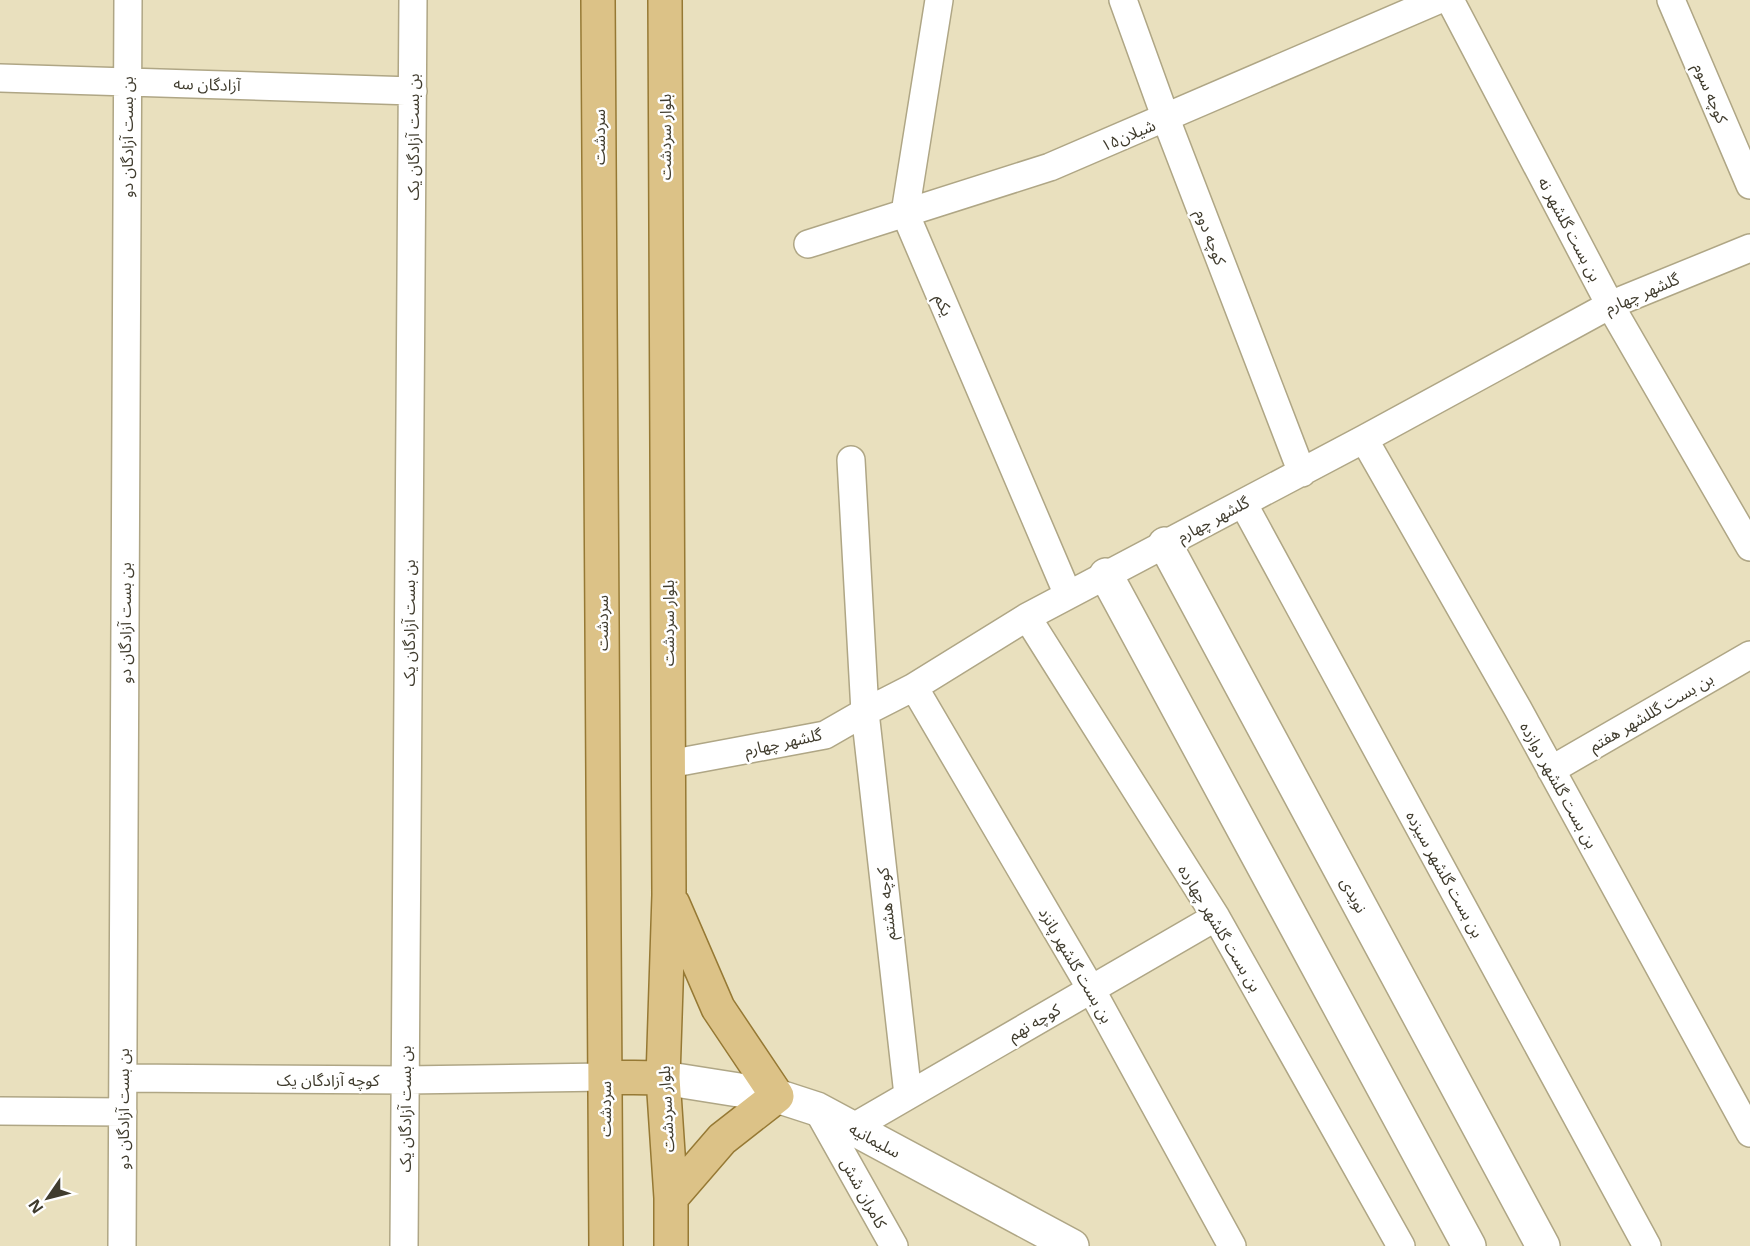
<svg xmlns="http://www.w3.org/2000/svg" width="1750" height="1246" font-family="'Open Sans','Noto Sans Arabic',sans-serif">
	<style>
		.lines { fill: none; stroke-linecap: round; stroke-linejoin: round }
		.minor-casing { stroke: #afa685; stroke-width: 30 }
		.tertiary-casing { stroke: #afa685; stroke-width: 36 }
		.secondary-casing { stroke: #afa685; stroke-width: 36 }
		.primary-casing { stroke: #967934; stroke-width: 36 }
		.minor { stroke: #fff; stroke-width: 27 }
		.tertiary { stroke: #fff; stroke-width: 33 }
		.secondary { stroke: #fff; stroke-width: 33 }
		.primary { stroke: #dcc287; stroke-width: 33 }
		.labels { text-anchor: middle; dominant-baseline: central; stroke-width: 5; stroke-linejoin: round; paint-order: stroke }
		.street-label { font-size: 16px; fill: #403c2e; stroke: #fff }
	</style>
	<rect width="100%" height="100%" fill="#e9e0be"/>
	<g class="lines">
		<defs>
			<path id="minor" d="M939 0 905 213 1068 595
				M1123 0 1166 119 1302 473
				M1450 0 1610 305 1750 547
				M1671 0 1750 185
				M0 78 413 91
				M808 244 1050 167 1438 0
				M1364 439 1518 709 1750 1133
				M851 460 865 712 908 1095
				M1243 503 1647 1246
				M1027 617 1216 917 1401 1246
				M914 687 1091 989 1232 1246
				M669 764 825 735 865 712 914 687 1027 617 1364 439 1610 305 1750 248
				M1551 770 1750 655
				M123 1078 406 1080 605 1077
				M817 1109 894 1246
				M0 1111 123 1112
				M852 1128 1216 917
				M122 1246 128 0
				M404 1246 413 0"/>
			<path id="tertiary" d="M1165 544 1543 1246
				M1106 575 1469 1246"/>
			<path id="secondary" d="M663 1078 777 1096 817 1109 1072 1246"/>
			<path id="primary" d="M598 0 606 1246
				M665 0 669 895 663 1078 671 1198V1246
				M605 1077 663 1078
				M671 1198 722 1139 777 1096 718 1008 673 904"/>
		</defs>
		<use href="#minor" class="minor-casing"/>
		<use href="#tertiary" class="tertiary-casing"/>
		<use href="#secondary" class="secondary-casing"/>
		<use href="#primary" class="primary-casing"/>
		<use href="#minor" class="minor"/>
		<use href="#tertiary" class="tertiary"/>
		<use href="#secondary" class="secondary"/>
		<use href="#primary" class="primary"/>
	</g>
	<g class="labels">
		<g class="street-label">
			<text transform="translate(207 84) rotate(2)">آزادگان سه</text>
			<text transform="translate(1711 93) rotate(67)">کوچه سوم</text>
			<text transform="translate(1128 135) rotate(-23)">شیلان۱۵</text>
			<text transform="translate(127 137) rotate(-90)">بن بست آزادگان دو</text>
			<text transform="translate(413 137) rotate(-90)">بن بست آزادگان یک</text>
			<text transform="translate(599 137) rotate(-90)">سردشت</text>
			<text transform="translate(665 137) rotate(-90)">بلوار سردشت</text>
			<text transform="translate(1570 229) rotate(62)">بن بست گلشهر نه</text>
			<text transform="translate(1211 237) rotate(69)">کوچه دوم</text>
			<text transform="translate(1642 293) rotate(-23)">گلشهر چهارم</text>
			<text transform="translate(944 305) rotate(67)">یکم</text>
			<text transform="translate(1213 519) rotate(-28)">گلشهر چهارم</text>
			<text transform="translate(125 623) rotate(-90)">بن بست آزادگان دو</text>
			<text transform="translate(409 623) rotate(-90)">بن بست آزادگان یک</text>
			<text transform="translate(602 623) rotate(-90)">سردشت</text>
			<text transform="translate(668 623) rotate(-90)">بلوار سردشت</text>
			<text transform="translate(1651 712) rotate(-30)">بن بست گللشهر هفتم</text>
			<text transform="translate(783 742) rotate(-12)">گلشهر چهارم</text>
			<text transform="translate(1559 785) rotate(61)">بن بست گلشهر دوازده</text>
			<text transform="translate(1445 874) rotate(61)">بن بست گلشهر سیزده</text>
			<text transform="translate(1354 895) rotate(62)">نویدی</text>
			<text transform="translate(886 904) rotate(-96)">کوچه هشتم</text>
			<text transform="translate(1220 928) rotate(59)">بن بست گلشهر چهارده</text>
			<text transform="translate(1076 965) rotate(60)">بن بست گلشهر پانزد</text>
			<text transform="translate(1034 1022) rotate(-30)">کوچه نهم</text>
			<text x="328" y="1080">کوچه آزادگان یک</text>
			<text transform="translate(123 1109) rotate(-90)">بن بست آزادگان دو</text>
			<text transform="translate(405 1109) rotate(-90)">بن بست آزادگان یک</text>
			<text transform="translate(605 1109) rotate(-90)">سردشت</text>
			<text transform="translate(666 1109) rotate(-93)">بلوار سردشت</text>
			<text transform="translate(875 1140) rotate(28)">سلیمانیه</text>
			<text transform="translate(864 1193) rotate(61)">کامران شش</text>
		</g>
	</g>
	<g transform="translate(48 1198) rotate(235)" stroke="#ffffff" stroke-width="4.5" paint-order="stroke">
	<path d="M0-4.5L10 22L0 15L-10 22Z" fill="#403c2e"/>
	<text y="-9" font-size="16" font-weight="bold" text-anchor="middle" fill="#403c2e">N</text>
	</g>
</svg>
